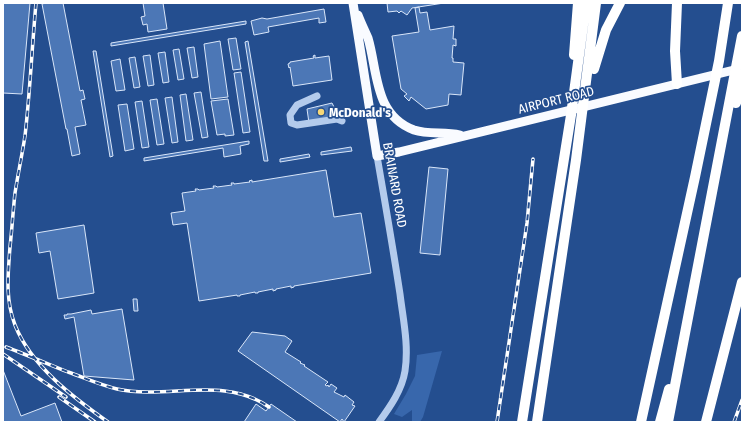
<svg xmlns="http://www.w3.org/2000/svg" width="745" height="425" font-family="'Fira Sans Condensed',sans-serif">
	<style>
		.green { fill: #3867ac }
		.building { fill: #4c77b6; stroke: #d9e6f9 }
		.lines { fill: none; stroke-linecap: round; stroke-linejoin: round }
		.minor { stroke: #b4cbec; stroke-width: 7 }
		.major { stroke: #f9fbff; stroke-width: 9 }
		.highway { stroke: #fff; stroke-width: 10 }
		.rail-casing { stroke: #fff; stroke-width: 3.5 }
		.rail { stroke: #244e8f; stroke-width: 2; stroke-dasharray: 6; stroke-linecap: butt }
		.poi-dot { fill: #f6d777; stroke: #244e8f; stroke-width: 1.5 }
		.labels { text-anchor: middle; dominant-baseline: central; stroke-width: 3.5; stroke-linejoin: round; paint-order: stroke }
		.street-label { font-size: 13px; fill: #fff; stroke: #244e8f }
		.poi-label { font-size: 13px; font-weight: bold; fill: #fff; stroke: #244e8f; text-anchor: start }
	</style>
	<rect width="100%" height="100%" fill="#244e8f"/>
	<path class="green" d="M442 351 423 417 420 422H412V410L402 417 394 414 406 394 415 376 417 355Z"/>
	<path class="building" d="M3 3H30L22 94 3 93Z
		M46 3H63L80 91 83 90 85 99 81 100 86 125 75 127 80 154 72 156 67 129H66L42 4Z
		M143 3H163L167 29 148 32 147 24 143 25 141 17 145 16Z
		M387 3H444L412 8 407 15 401 11 399 13 397 11 388 12Z
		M419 7 420 13 427 12 430 30 454 26 453 39H456V46L453 45 452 58H453V62L464 63 461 95 449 94 448 105 426 109 411 97 409 101 404 96 407 94 401 89 392 36 419 32 415 8Z
		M324 9 326 22 319 23V18L268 27 269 32 254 35 251 21 262 18 267 19Z
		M246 21V24L111 46V43Z
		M236 38 241 69 233 70 228 39Z
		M220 41 228 97 211 99 204 44Z
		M248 41 268 161H264L245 42Z
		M194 47 198 77 192 78 187 48Z
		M179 49 184 79 178 80 173 50Z
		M93 51H96L113 156 110 157Z
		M165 52 169 82 163 83 158 53Z
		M150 55 154 85 148 86 143 56Z
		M315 55V58L329 56 332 80 293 86 290 67 289 68 288 64 290 63V62L314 58 313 56Z
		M135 57 140 87 134 88 129 58Z
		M120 59 125 90 116 91 111 61Z
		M241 72 250 132 243 133 234 73Z
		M201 92 208 137 202 138 194 93Z
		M186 94 193 140 186 141 180 95Z
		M172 97 178 142 172 143 165 98Z
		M157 99 164 144 157 145 150 100Z
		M228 99 234 135 225 136V134L217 135 211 101Z
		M142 101 149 147 142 148 135 102Z
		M332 103 334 107 335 117 309 123 307 109Z
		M127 104 134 149 125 151 118 105Z
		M249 141V144L240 146 241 154 224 157 223 148 144 161V158Z
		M351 147 352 151 321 155V152Z
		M309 154 310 157 280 162V159Z
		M429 167 448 169 440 255 420 253Z
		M326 170 334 217 361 213 371 273 294 286V287L291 288V286L276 289V290L273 291V289L258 292V293H255V292L240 295V296H237V295L199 301 187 223 173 225 171 213 185 211 182 193 196 191 195 189H198L199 190 214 188 213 186H216L217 187 232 185 231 183H234V184L250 182 249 181 252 180V182Z
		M84 225 94 293 58 299 50 251 39 253 36 233Z
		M133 299H137L138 311H134Z
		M122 309 134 380 84 376 74 317 65 319 64 315H67V314H71L91 310 92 314Z
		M252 332 285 336 292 341 285 352 301 362 300 363 305 365 304 366 328 382 325 385 327 386 328 385 329 387 331 384 337 388 334 392 344 397 345 395 354 402 352 405 355 406 344 422 342 419 340 422 238 351Z
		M3 370 21 416 55 403 62 422H3Z
		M256 404 266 411 271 404 297 422H244Z"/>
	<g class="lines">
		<path class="minor" d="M317 96 297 105 290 115 291 123 297 125 337 119 342 121
			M377 156C385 202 393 248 400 294 403 319 409 345 405 371 402 390 390 407 379 422"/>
		<path class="major" d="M353 3 377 156 399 152 742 68
			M358 15C361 23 365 31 368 38 378 72 374 115 414 130 429 135 445 131 460 135"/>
		<path class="highway" d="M677 3 675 51 677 84
			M574 55 578 3
			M594 69 606 30 620 3
			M736 103 742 75
			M522 422 571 115 586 3
			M537 422 576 160 596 3
			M641 422 695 177 719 61 728 3
			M660 422 669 389
			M668 422 742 36
			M706 422 742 282"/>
		<defs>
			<path id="rail" d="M36 3C32 47 30 92 25 136 22 155 18 174 15 193 13 211 12 229 10 247 8 274 5 299 15 325 31 366 74 398 108 422
				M6 347C27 355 48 364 68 372 85 378 100 385 117 389 168 400 223 375 269 407
				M3 354 66 397
				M59 397 95 422
				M497 422 527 223 533 159
				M734 422 742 400"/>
		</defs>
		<use href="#rail" class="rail-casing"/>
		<use href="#rail" class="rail"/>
	</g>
	<circle class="poi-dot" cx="321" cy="112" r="4"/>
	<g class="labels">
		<g class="street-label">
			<text transform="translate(556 100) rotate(-14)">AIRPORT ROAD</text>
			<text transform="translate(395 185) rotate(80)">BRAINARD ROAD</text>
		</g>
		<g class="poi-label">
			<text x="329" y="112">McDonald's</text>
		</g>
	</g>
	<rect width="745" height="425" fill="none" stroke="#ffffff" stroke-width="8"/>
</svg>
